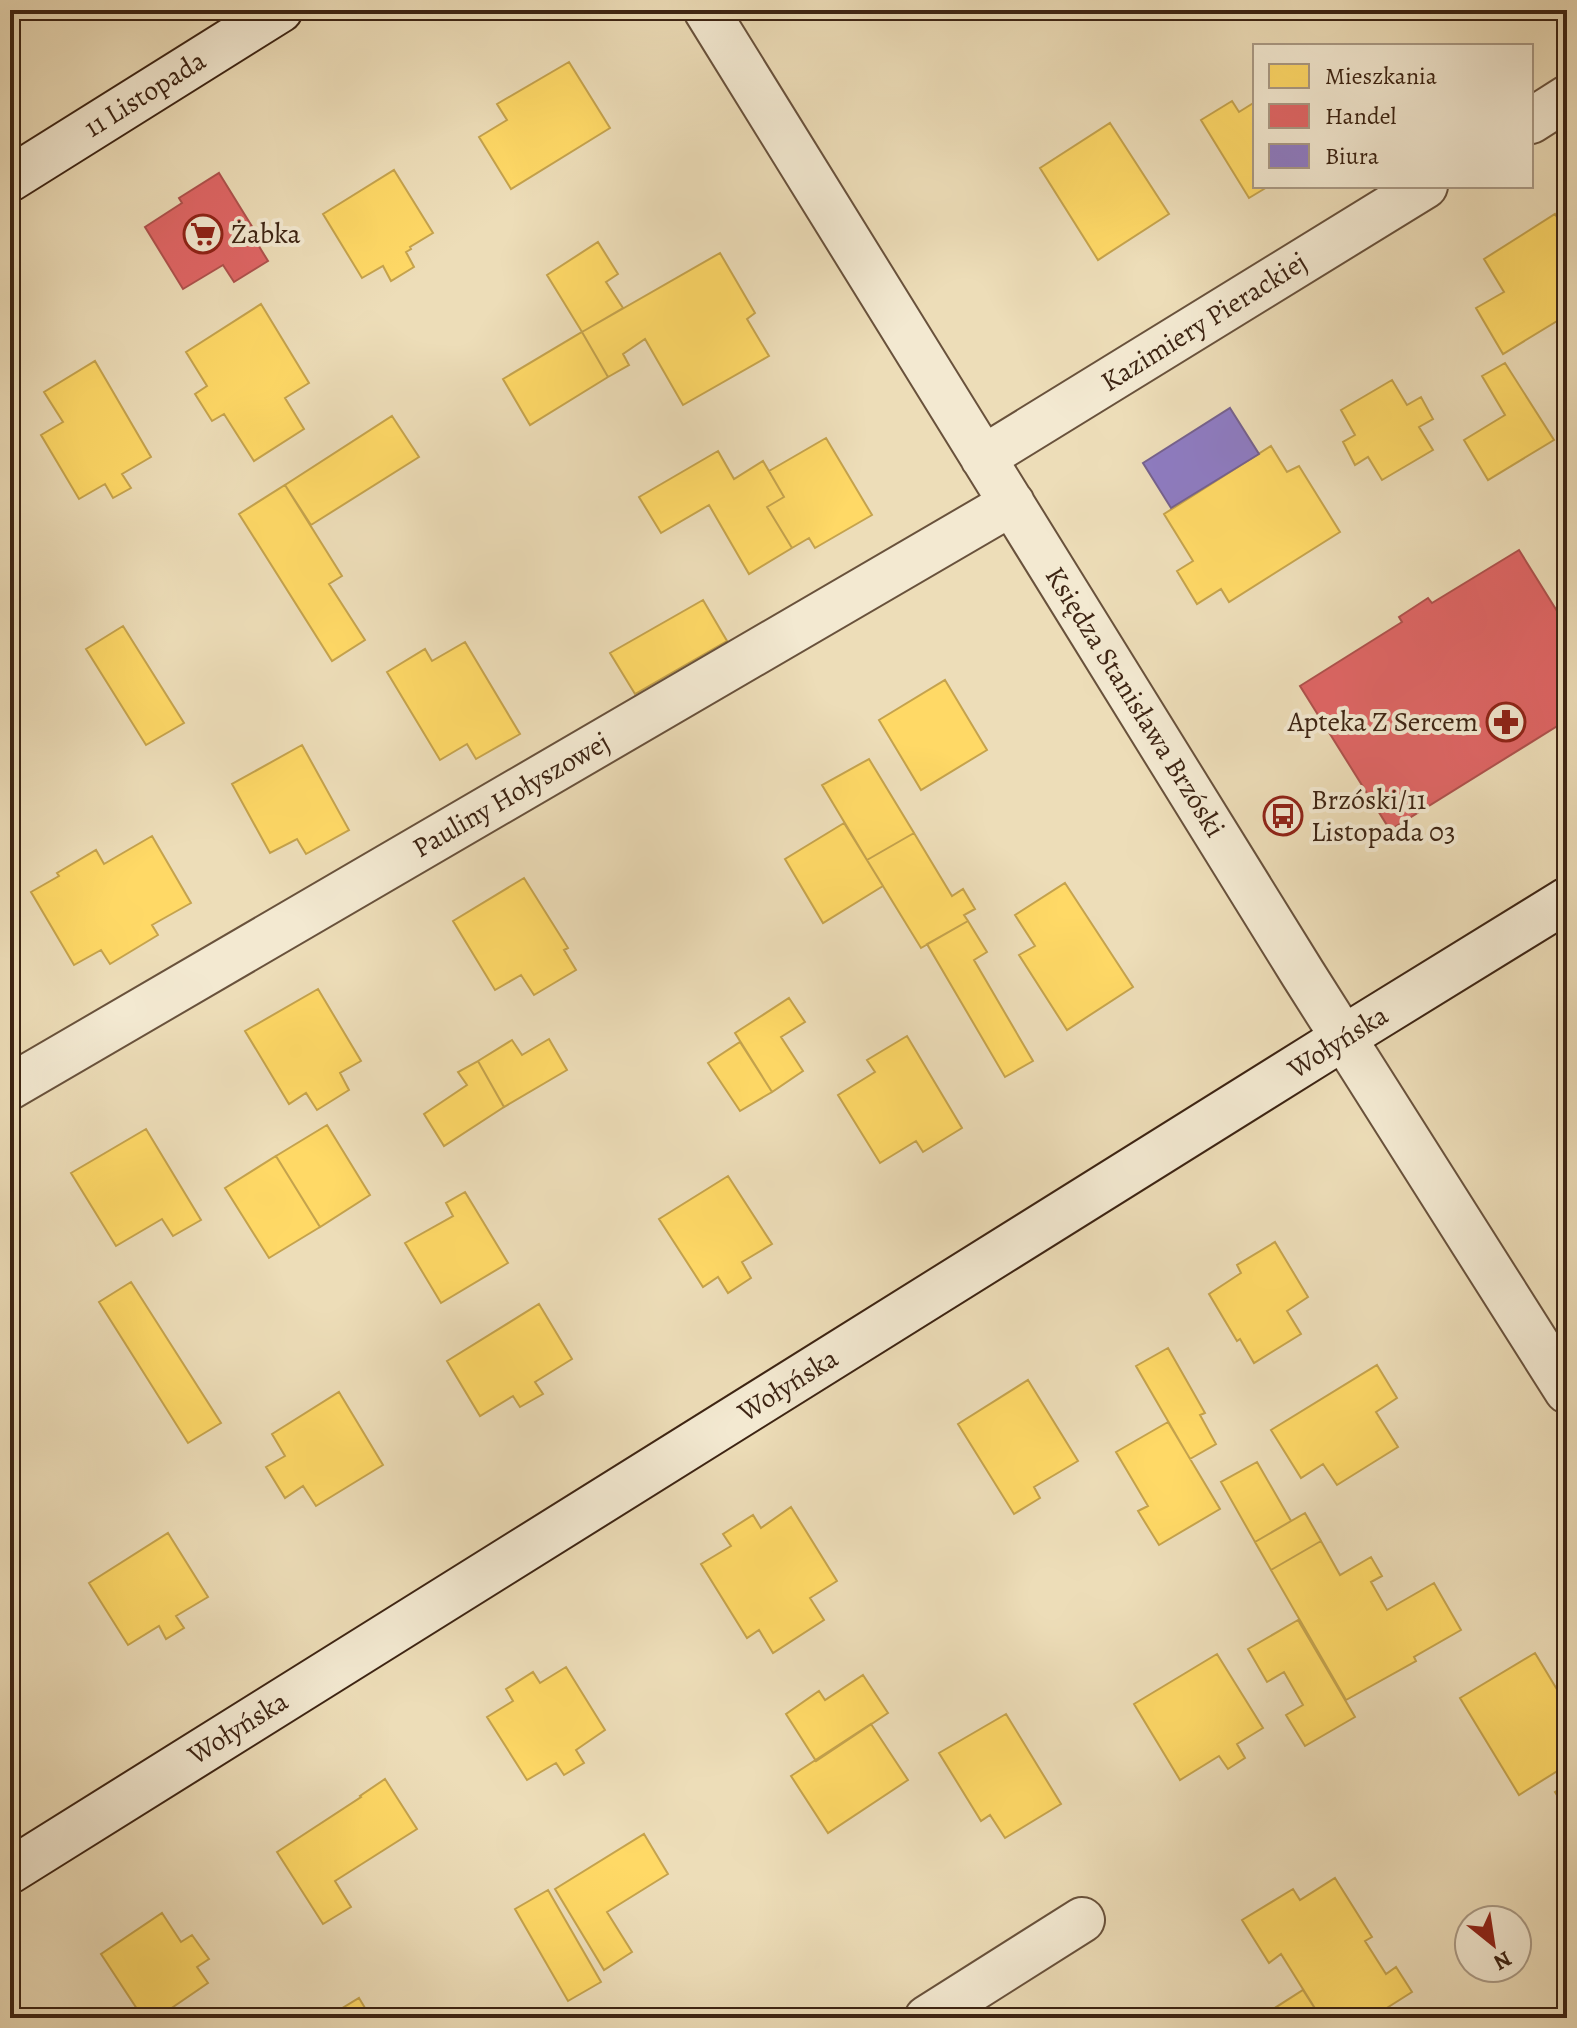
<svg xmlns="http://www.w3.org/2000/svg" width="1577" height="2028" font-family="Alegreya,serif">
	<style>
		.homes { fill: #ffd966; stroke: #c5a34d; stroke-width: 2 }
		.shops { fill: #e06666; stroke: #af524d; stroke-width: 2 }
		.offices { fill: #8e7cc3; stroke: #76628e; stroke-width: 2 }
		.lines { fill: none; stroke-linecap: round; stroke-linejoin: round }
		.street-casing { stroke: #69523c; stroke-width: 48 }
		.secondary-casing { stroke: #3d2413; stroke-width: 48 }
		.street { stroke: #f3e9d1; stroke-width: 44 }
		.secondary { stroke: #f3e9d1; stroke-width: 44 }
		.labels { text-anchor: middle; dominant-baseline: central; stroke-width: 8; stroke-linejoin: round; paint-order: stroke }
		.street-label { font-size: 28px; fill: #3d2413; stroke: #f3e9d1 }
		.poi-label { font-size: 28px; fill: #3d2413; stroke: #f3e9d1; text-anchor: start }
	</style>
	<rect width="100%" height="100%" fill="#edddb8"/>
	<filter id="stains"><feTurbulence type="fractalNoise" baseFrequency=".0025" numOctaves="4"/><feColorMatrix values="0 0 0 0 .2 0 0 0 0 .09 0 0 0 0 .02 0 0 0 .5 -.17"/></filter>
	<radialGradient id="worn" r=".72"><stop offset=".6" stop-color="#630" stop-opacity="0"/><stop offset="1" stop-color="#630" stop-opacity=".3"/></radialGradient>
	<path class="homes" d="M569 62 610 128 511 189 479 137 507 120 497 104Z
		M1232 101 1239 112 1255 102V186H1269L1249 198 1201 120Z
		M1110 123 1169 214 1098 260 1040 168Z
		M394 170 433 233 410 247 411 249 406 252 414 267 391 281 383 266 362 278 323 214Z
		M1555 214 1567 233V315L1503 354 1476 308 1504 292 1484 259Z
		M598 242 618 274 606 282 623 308 582 332 547 275Z
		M720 253 755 313 747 319 769 356 683 405 645 339 623 354 629 365 608 377 582 332Z
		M261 304 309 383 285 398 304 429 254 461 224 414 212 421 195 394 207 386 186 352Z
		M582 332 608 377 530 425 503 379Z
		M95 361 151 457 122 474 131 488 113 498 105 484 79 499 41 435 63 422 44 392Z
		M1505 363 1554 440 1488 480 1464 440 1505 415 1482 376Z
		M1392 380 1407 405 1421 397 1433 419 1419 427 1433 450 1382 480 1368 457 1355 465 1343 442 1355 435 1341 410Z
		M392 416 419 457 311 525 285 485Z
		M826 438 872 515 815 548 809 538 792 548 767 507 784 497 769 471Z
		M1271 446 1287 472 1299 466 1340 532 1229 602 1221 589 1197 604 1177 571 1193 561 1164 514Z
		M718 451 734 479 763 461 784 497 767 507 792 548 749 574 709 505 661 533 639 497Z
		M285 485 342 576 329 584 365 640 332 661 239 514Z
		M703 600 727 641 635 694 610 653Z
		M123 626 184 723 146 745 86 649Z
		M465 642 520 734 476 759 467 744 440 760 387 672 425 649 432 661Z
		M945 680 987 750 921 790 879 720Z
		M302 745 349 830 306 854 297 839 270 853 232 784Z
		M869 759 914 833 867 860 822 785Z
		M844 823 883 886 823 923 785 859Z
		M914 833 952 896 963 889 975 909 964 915 968 921 921 948 867 860Z
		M152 836 191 903 152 925 158 935 110 964 101 950 74 965 31 892 59 876 57 873 96 850 104 864Z
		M524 878 568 948 564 950 576 970 534 995 521 975 495 990 453 921Z
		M1065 883 1133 987 1067 1030 1019 955 1035 946 1015 915Z
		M968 921 987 952 974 960 1033 1061 1005 1077 927 944Z
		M318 989 361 1061 340 1073 349 1090 317 1110 306 1093 289 1104 245 1031Z
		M789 998 805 1022 781 1037 803 1071 772 1092 735 1033Z
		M907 1036 962 1128 923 1152 916 1141 880 1163 838 1095 875 1072 867 1060Z
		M549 1039 567 1070 504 1107 478 1061 512 1040 522 1055Z
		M740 1042 772 1092 740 1111 708 1063Z
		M478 1061 504 1107 444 1146 424 1114 467 1085 458 1072Z
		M327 1125 370 1195 320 1227 276 1156Z
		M146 1129 201 1220 173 1236 162 1219 116 1246 71 1173Z
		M276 1156 320 1227 269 1258 225 1188Z
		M728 1176 772 1244 742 1262 751 1278 728 1293 718 1277 703 1287 659 1219Z
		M465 1192 508 1263 441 1303 405 1243 453 1216 446 1203Z
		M1275 1242 1308 1297 1287 1311 1301 1334 1254 1363 1240 1339 1237 1341 1209 1294 1241 1273 1237 1265Z
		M131 1282 221 1423 188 1443 99 1302Z
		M539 1304 572 1359 535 1382 543 1394 520 1407 513 1396 480 1416 447 1361Z
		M1168 1348 1205 1413 1200 1415 1216 1444 1190 1459 1136 1366Z
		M1377 1365 1397 1398 1376 1412 1398 1447 1337 1485 1323 1464 1301 1478 1271 1430Z
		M1028 1380 1078 1461 1034 1487 1040 1498 1014 1514 958 1424Z
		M339 1392 383 1465 316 1506 303 1486 285 1498 266 1467 285 1456 272 1434Z
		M1168 1422 1220 1509 1159 1545 1138 1511 1148 1506 1116 1452Z
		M1257 1462 1291 1521 1255 1542 1221 1482Z
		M791 1507 837 1581 810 1598 824 1620 773 1653 759 1630 747 1638 701 1564 731 1546 723 1534 753 1515 761 1528Z
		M1305 1513 1321 1541 1271 1570 1255 1542Z
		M168 1533 208 1597 176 1616 184 1628 166 1639 159 1626 128 1645 89 1583Z
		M1321 1541 1340 1575 1371 1557 1382 1576 1371 1582 1387 1610 1434 1583 1461 1630 1414 1657 1416 1661 1346 1700 1271 1570Z
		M1298 1620 1355 1717 1305 1746 1286 1715 1303 1705 1284 1672 1267 1682 1248 1649Z
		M1535 1653 1567 1706V1732L1565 1733 1567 1737V1765L1519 1795 1460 1698Z
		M1217 1654 1263 1728 1237 1744 1245 1758 1228 1769 1219 1756 1180 1780 1134 1704Z
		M566 1667 605 1730 576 1750 584 1763 564 1775 556 1763 527 1780 487 1717 513 1701 506 1689 533 1672 540 1683Z
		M863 1675 888 1713 816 1761 786 1714 819 1691 825 1700Z
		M1006 1714 1061 1804 1005 1838 990 1815 981 1821 939 1753Z
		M871 1724 908 1780 828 1833 791 1776Z
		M385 1779 417 1829 335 1881 351 1907 323 1924 277 1852 361 1797 360 1796Z
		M1567 1784V1811L1555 1792Z
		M644 1834 668 1874 607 1912 632 1952 604 1970 555 1889Z
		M1335 1878 1372 1937 1365 1941 1386 1974 1396 1967 1412 1992 1371 2018H1321L1281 1954 1269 1963 1242 1920 1293 1889 1300 1900Z
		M548 1890 601 1982 568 2001 515 1909Z
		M162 1913 181 1942 192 1935 209 1959 197 1967 208 1983 157 2018H143L101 1954Z
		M1303 1990 1321 2018H1259Z
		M359 1998 371 2018H326Z
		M529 2010 533 2018H516Z"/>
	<path class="shops" d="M219 173 261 241 257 243 268 261 234 282 223 265 183 289 145 227 182 203 179 198Z
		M1519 550 1567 627V720L1390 830 1300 686 1402 622 1399 617 1428 598 1432 603Z"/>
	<path class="offices" d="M1230 408 1259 454 1171 508 1143 463Z"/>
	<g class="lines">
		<defs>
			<path id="street" d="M706 10 1303 974 1567 1391
				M1531 121 1567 98
				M983 458 1425 186
				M10 1087 1012 503
				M927 2018 1082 1920"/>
			<path id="secondary" d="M10 179 280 10
				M10 1871 1343 1038 1567 900"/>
		</defs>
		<use href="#street" class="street-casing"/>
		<use href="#secondary" class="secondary-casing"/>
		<use href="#street" class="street"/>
		<use href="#secondary" class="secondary"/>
	</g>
	<defs>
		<symbol id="supermarket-ring" viewBox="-11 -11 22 22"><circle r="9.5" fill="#f3e9d1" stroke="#8f2418" stroke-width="1.5"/><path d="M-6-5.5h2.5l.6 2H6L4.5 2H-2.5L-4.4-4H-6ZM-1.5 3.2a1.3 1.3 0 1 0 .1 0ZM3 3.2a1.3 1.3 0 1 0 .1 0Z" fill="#8f2418"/></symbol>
		<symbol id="pharmacy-ring" viewBox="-11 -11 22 22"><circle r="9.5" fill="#f3e9d1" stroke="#8f2418" stroke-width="1.5"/><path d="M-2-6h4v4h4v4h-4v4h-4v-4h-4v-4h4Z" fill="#8f2418"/></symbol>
		<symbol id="bus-ring" viewBox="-11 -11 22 22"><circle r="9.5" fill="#f3e9d1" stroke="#8f2418" stroke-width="1.5"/><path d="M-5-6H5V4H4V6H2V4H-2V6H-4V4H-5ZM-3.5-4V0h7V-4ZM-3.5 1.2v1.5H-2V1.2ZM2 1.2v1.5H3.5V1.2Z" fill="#8f2418"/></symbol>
	</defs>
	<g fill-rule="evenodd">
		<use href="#supermarket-ring" x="181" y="212" width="44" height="44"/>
		<use href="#pharmacy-ring" x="1484" y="700" width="44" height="44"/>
		<use href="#bus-ring" x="1261" y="794" width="44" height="44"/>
	</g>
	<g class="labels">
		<g class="street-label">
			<text transform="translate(145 94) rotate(-32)">11 Listopada</text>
			<text transform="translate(1204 322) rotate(-32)">Kazimiery Pierackiej</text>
			<text transform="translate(1135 702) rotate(58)">Księdza Stanisława Brzóski</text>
			<text transform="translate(511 795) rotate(-30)">Pauliny Hołyszowej</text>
			<text transform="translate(1338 1042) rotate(-32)">Wołyńska</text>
			<text transform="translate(788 1385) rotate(-32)">Wołyńska</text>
			<text transform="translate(238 1728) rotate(-32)">Wołyńska</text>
		</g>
		<g class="poi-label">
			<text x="231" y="234">Żabka</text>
			<text x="1478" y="722" text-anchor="end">Apteka Z Sercem</text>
			<text x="1311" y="800">Brzóski/11<tspan x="1311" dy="32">Listopada 03</tspan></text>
		</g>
	</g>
	<rect width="1577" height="2028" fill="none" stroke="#edddb8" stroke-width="40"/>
	<rect x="12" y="12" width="1553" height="2004" fill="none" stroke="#3d2413" stroke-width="4"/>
	<rect x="20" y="20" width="1537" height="1988" fill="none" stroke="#3d2413" stroke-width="2"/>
	<rect x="1253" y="44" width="280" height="144" fill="#f3e9d1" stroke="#aa9a85" stroke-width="2"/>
	<rect x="1269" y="64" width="40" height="24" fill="#ffd966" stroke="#aa9a85" stroke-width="2"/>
	<text x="1325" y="84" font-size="24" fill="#3d2413">Mieszkania</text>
	<rect x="1269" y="104" width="40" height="24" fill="#e06666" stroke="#aa9a85" stroke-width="2"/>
	<text x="1325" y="124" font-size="24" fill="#3d2413">Handel</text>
	<rect x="1269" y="144" width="40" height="24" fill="#8e7cc3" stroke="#aa9a85" stroke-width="2"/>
	<text x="1325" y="164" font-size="24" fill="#3d2413">Biura</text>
	<g transform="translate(1493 1944) rotate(150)"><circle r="38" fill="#f3e9d1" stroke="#aa9a85" stroke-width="2"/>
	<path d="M0-6L14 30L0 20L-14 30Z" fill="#8f2418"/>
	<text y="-12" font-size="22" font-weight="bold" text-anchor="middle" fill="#3d2413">N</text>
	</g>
	<rect width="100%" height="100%" filter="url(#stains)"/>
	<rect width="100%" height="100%" fill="url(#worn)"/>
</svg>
